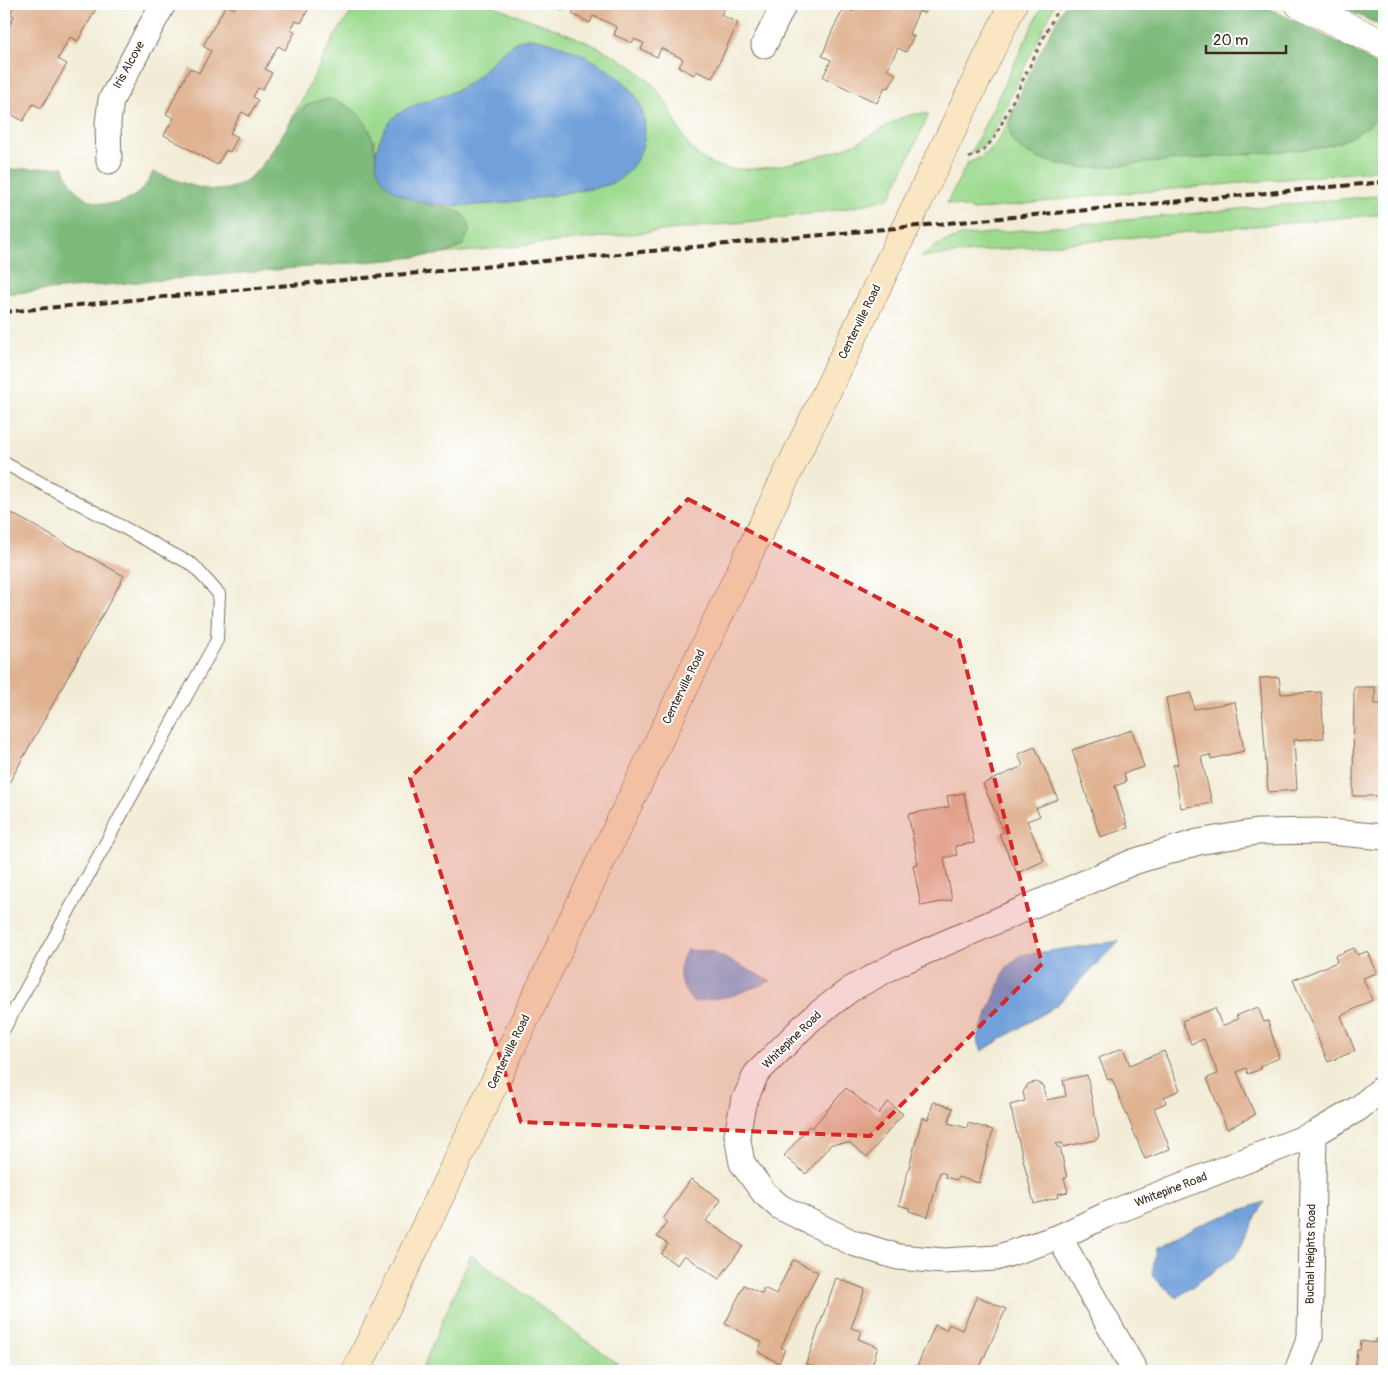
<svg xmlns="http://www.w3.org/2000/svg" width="1388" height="1375" font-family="Pangolin,sans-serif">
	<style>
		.green { fill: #9cda8f; stroke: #6c8256 }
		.forest { fill: #7dba7a; stroke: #5c724c }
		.water { fill: #71a0da; stroke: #56657c }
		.building { fill: #dfb18f }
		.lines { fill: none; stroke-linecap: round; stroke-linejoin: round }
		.service-casing { stroke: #7b6e5e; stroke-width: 14 }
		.minor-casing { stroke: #7b6e5e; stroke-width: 27 }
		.tertiary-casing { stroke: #7b6e5e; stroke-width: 29 }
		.secondary-casing { stroke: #7b6e5e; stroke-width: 29 }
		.path { stroke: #7b6e5e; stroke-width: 3; stroke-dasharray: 4 4; stroke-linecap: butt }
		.service { stroke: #fff; stroke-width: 12 }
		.minor { stroke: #fff; stroke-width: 25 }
		.tertiary { stroke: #fff; stroke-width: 28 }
		.secondary { stroke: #fbe6c4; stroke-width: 28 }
		.rail { stroke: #3b2a1e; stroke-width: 4; stroke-dasharray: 8 4; stroke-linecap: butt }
		.marked { fill: #d62828; fill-opacity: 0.2; stroke: #d62828; stroke-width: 4; stroke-dasharray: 10 6; stroke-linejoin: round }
		.labels { text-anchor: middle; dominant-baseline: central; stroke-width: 4; stroke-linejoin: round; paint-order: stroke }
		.street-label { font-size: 12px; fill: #3b2a1e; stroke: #fff }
	</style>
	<rect width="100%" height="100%" fill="#fff"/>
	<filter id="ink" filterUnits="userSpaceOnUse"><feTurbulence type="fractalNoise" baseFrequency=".02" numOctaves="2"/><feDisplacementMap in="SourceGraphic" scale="10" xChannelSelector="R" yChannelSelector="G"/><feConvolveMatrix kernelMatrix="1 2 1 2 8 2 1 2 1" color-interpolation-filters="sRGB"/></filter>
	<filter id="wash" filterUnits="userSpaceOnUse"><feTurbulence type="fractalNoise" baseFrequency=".0096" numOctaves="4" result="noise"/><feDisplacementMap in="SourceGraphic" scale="20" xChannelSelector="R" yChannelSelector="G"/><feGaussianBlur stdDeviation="1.12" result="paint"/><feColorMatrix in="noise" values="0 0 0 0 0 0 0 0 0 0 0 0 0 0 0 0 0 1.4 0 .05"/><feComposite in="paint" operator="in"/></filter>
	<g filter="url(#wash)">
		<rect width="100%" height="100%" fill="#f2ecd6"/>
		<path class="green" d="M357 4C386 4 415 4 444 4 457 4 472 2 485 4 496 5 507 12 517 15 557 29 627 54 654 86 679 114 680 157 721 167 756 176 828 156 861 141 885 129 900 111 929 114L890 198 849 208 773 219 443 254 459 248 470 230C468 213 454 208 439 205 484 207 527 200 571 192 582 190 597 189 608 184 644 166 658 120 630 88 609 66 556 39 526 38L469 84 453 93 408 108 378 144 376 157 374 140 302 109 281 140 334 37Z
			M1043 4H1055L993 133 984 145 971 153Z
			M1384 102V167L1363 172 1085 197 975 210 947 203 967 163C995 155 1004 131 1015 106 1012 115 1008 124 1010 133 1014 159 1069 167 1089 168L1331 145C1356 137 1372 125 1384 102Z
			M1384 195V214L921 257 937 245 960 236Z
			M471 1255 627 1371H421Z"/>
		<path class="forest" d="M1065 4H1260L1352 49 1376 65 1384 77C1384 84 1385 93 1384 100 1380 129 1341 143 1317 148L1089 168C1069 167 1014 159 1010 133 1006 110 1053 29 1065 4Z
			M1335 4H1384V27Z
			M330 99C367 109 374 133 377 168 392 179 406 191 421 201 439 212 466 202 470 230L463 245 443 254 387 260 4 294V170L64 167C76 215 135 216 153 172 173 178 198 191 220 190 264 186 275 135 302 109 310 102 320 100 330 99Z"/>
		<path class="water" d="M526 38C557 39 609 64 629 88 641 102 647 123 644 141 641 155 632 170 620 179 606 188 585 189 569 192 527 200 484 208 441 205 406 203 364 184 379 142 383 131 389 121 398 114 419 99 446 99 467 84 488 71 501 45 526 38Z
			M1119 941 1057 1005 982 1051 977 1039 1006 968 1021 955Z
			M687 950 710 951 771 981 731 996 693 1002C679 984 675 972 687 950Z
			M1264 1202 1237 1254 1177 1298 1152 1276 1156 1248 1196 1226Z"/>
		<g id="blocks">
			<path class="building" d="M15 4H99L78 41 70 37 58 59 67 64 41 108 33 104 23 121 4 110V23L9 26 14 16 10 14Z
				M237 4H302L309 8 301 23 296 21 290 30 295 32 285 50 278 46 265 69 272 73 262 90 258 88 253 97 258 100 249 116 242 112 230 133 238 137 230 152 226 150 217 165 164 135 174 118 166 114 190 68 199 73 211 51 203 46 226 5 234 9Z
				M548 4H718L725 7 721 15 738 23 712 78 696 71 694 75 679 67 683 59 661 48 657 57 641 49 644 43 634 39 632 43 614 35 617 27 605 21 593 16 590 23 572 14 574 10 564 5 562 10Z
				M857 4H929L925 14 919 11 914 22 909 34 914 36 906 52 898 48 887 70 896 74 889 88 885 87 877 103 823 77 831 60 822 56 832 31 844 8 853 12Z
				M4 509 124 576 4 792Z
				M1279 677 1281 694 1321 692 1324 738 1294 740 1297 790 1268 792 1260 678Z
				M1354 687H1375V704H1384V796H1353Z
				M1191 693 1194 709 1235 702 1244 751 1211 759 1210 755 1201 757 1212 803 1181 808 1173 765 1178 764 1166 698Z
				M1132 730 1144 767 1124 773 1126 782 1115 786 1128 828 1100 837 1072 750Z
				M1035 747 1058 799 1036 808 1040 816 1027 821 1044 861 1017 873 999 834 1004 832 983 784 1023 766 1018 754Z
				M964 793 974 843 955 846 957 855 944 858 952 900 921 906 913 865 918 864 908 814 949 807 947 796Z
				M1354 948 1358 955 1368 951 1377 973 1363 978 1372 1000 1341 1016 1355 1051 1328 1062 1293 980 1337 962 1335 956Z
				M1258 1007 1264 1022 1268 1021 1279 1058 1260 1066 1261 1069 1248 1074 1246 1068 1237 1072 1255 1115 1227 1129 1207 1078 1218 1074 1204 1039 1191 1044 1182 1021 1215 1008 1222 1026 1238 1019 1236 1016Z
				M1123 1048 1130 1065 1164 1051 1180 1090 1164 1097 1166 1103 1154 1108 1170 1149 1145 1159 1112 1079 1108 1080 1099 1058Z
				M1087 1075 1099 1137 1095 1140 1063 1147 1062 1143 1056 1144 1057 1147H1060L1067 1178H1064L1068 1192 1058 1194 1059 1197 1034 1204 1010 1105 1025 1101 1023 1092 1028 1084 1036 1082 1043 1086 1046 1100 1066 1096 1063 1080Z
				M846 1088 878 1114 888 1102 903 1114 867 1157 850 1143 831 1144 806 1174 784 1156 809 1126 812 1128Z
				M933 1102 953 1108 948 1123 967 1128 968 1123 993 1130 979 1183 958 1177 957 1180 945 1177 946 1174 940 1172 928 1217 909 1211V1208L899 1205 922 1118 929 1119Z
				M691 1179 721 1200 706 1221 743 1246 719 1279 684 1255 677 1265 661 1254 668 1244 657 1237 667 1222 663 1219Z
				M793 1260 818 1272 781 1347 785 1349 779 1363 758 1352 762 1342 725 1324 744 1285 762 1294 764 1288 776 1294Z
				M836 1278 865 1289 851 1328 861 1331 858 1339 878 1347 871 1368 873 1371H826L806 1364Z
				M977 1296 1006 1309 978 1371H915L935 1325 946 1330 949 1324 962 1330Z
				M1376 1339 1384 1340V1371H1355L1357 1350H1360L1361 1341 1375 1343Z"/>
		</g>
	</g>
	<g filter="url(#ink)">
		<use href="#blocks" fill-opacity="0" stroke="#7b6e5e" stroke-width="1"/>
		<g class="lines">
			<defs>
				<path id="service" d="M4 463 193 565 219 594 217 640 4 1029"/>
				<path id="minor" d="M764 45 784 4
					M109 161 108 123 111 100 163 4
					M1384 837 1318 831 1257 832 1198 842 1133 862 899 963 851 989 811 1019 756 1074 743 1104 737 1135 742 1163 764 1193 780 1207 853 1243 898 1257 944 1261 996 1258 1059 1237 1106 1215 1314 1134 1359 1108 1384 1087
					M1059 1237 1135 1371
					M1297 1371 1310 1337 1314 1134"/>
				<path id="tertiary" d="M1299 4 1384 44"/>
				<path id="secondary" d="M356 1371 1013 4"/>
			</defs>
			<use href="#service" class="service-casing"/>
			<use href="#minor" class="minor-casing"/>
			<use href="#tertiary" class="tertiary-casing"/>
			<use href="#secondary" class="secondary-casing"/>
			<path class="path" d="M969 158 983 151 995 137 1060 4"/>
			<use href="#service" class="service"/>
			<use href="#minor" class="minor"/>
			<use href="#tertiary" class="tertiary"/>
			<use href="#secondary" class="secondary"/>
			<path class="rail" d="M4 312 1384 182"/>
		</g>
	</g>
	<path class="marked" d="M688 499 959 640 1042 964 870 1136 521 1122 410 778Z"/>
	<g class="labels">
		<g class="street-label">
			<text transform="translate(129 65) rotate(-61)">Iris Alcove</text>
			<text transform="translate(860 322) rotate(-64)">Centerville Road</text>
			<text transform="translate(684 687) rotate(-64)">Centerville Road</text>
			<text transform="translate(792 1040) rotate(-44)">Whitepine Road</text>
			<text transform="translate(509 1052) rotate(-64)">Centerville Road</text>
			<text transform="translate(1171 1190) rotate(-21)">Whitepine Road</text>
			<text transform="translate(1311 1254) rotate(-89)">Buchal Heights Road</text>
		</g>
	</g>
	<rect width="1388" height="1375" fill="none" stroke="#fff" stroke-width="20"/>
	<path d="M1206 45v8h80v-8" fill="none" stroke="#3b2a1e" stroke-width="2.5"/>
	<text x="1213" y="45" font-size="15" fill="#3b2a1e" stroke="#ffffff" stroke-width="4" paint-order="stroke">20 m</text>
</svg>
